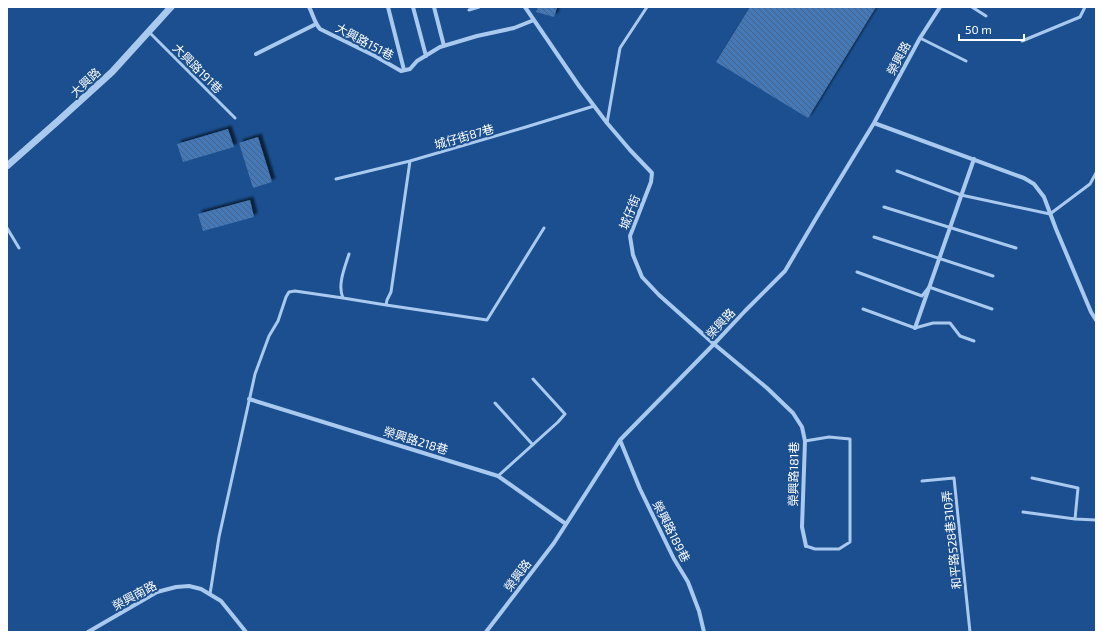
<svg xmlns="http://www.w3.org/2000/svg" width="1103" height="639" font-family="'Exo 2','Noto Sans TC',sans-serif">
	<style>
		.building { fill: url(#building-back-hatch); filter: url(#shadow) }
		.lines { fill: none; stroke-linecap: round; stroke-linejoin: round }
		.service { stroke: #a9c9ee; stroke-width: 3 }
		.minor { stroke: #a9c9ee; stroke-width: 4 }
		.tertiary { stroke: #a9c9ee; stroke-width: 7 }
		.labels { text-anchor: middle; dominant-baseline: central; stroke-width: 4; stroke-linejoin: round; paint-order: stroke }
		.street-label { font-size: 12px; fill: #fff; stroke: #1b4f8f }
	</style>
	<defs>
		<pattern id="building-back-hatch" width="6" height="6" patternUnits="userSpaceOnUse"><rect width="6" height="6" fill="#4478b7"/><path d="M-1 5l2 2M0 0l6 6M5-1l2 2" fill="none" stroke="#486282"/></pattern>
		<filter id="shadow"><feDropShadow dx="3.5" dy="-3.5" stdDeviation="1" flood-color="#0009"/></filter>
	</defs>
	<rect width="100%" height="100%" fill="#1b4f8f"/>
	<path class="building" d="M538 7 557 8 554 17 536 12Z
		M750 7H876L808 118 716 62Z
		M228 129 234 147 183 162 177 144Z
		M258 137 272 182 253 188 239 143Z
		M250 200 254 217 203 231 198 214Z"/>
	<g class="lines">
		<path class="service" d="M972 7 986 16
			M469 10 479 7
			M149 32 235 118
			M920 38 966 61
			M1022 41 1080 17 1085 7
			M607 123 620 48 647 7
			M897 171 961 195 1050 214 1090 184 1096 173
			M336 179 410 161 526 127 594 106
			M884 207 1016 248
			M7 228 19 248
			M874 237 993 276
			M349 254C345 267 337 285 343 298L386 305 387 300 391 292 410 161
			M857 272 922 296 929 287 992 309
			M386 305 487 320 544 228
			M863 309 915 328 933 323H950L960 336 974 341
			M495 403 533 445
			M805 441 829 437 850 439V542L839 549H815L806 546
			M498 476 558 422 565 414 533 379
			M1032 478 1078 488 1075 519
			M922 481 954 478 970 632
			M1023 512 1075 519 1096 520
			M210 594 219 537 255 374 269 336 278 321 286 297 289 292 295 291 343 298"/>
		<path class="minor" d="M309 7C313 14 314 22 320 29L375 56 401 71 410 69 417 61 440 47 477 36 514 28 534 20
			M388 7 404 70
			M413 7 426 56
			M434 7 444 46
			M525 7 579 86 607 123 630 150 652 173 651 182 630 236 633 255 642 277 659 295 714 344 767 388 793 413 802 427 805 441 802 527 806 546
			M256 54 316 24
			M874 123 1024 178 1034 184 1044 197 1056 229 1091 312 1096 320
			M915 328 974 159
			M249 399 498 476 566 524
			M620 440 640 489 674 559 688 582 699 611 704 632
			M88 632 157 592 176 587 189 586 201 589 221 601 246 632
			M486 632 554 543 620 440 714 344 745 311 785 271 818 215 874 123 920 38 940 7"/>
		<path class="tertiary" d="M7 166 58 121 112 72 171 7"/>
	</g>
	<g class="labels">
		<g class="street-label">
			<text transform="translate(365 41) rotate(28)">大興路151巷</text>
			<text transform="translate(898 58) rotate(-62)">榮興路</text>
			<text transform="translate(198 68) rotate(45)">大興路191巷</text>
			<text transform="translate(85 82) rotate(-43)">大興路</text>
			<text transform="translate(464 136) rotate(-16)">城仔街87巷</text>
			<text transform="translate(629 212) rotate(-69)">城仔街</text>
			<text transform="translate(720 323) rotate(-47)">榮興路</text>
			<text transform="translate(416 440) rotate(17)">榮興路218巷</text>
			<text transform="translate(793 474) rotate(-89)">榮興路181巷</text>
			<text transform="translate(672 531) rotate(63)">榮興路189巷</text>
			<text transform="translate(951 540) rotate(-96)">和平路528巷310弄</text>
			<text transform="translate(517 575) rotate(-53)">榮興路</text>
			<text transform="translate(134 595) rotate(-28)">榮興南路</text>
		</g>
	</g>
	<rect width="1103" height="639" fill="none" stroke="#ffffff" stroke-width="16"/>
	<path d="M959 34v6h65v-6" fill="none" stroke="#ffffff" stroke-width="2"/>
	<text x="965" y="34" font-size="12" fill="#ffffff" stroke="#1b4f8f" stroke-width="3" paint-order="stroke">50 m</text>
</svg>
